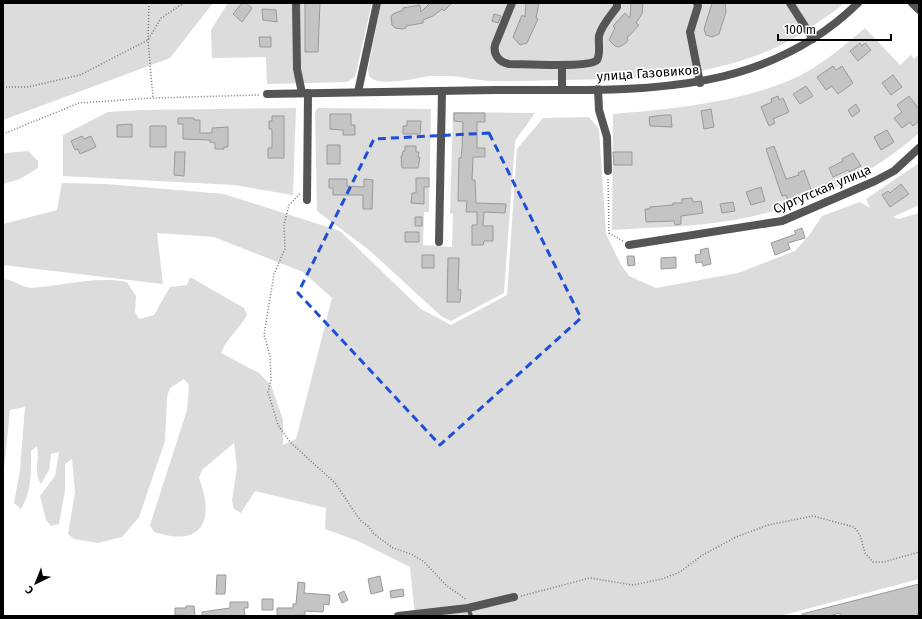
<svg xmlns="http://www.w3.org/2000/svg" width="922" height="619" font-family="'Fira Sans',sans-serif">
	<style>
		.green { fill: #dcdcdc }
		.building { fill: #c4c4c4; stroke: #999 }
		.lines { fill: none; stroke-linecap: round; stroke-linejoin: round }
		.path { stroke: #777; stroke-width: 1.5; stroke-dasharray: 1 2; stroke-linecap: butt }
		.service { stroke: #555; stroke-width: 4 }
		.minor { stroke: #555; stroke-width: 8 }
		.tertiary { stroke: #555; stroke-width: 8 }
		.marked { fill: none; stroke: #1d4ed8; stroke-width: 3; stroke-dasharray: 8 5; stroke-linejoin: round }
		.labels { text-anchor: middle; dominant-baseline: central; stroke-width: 3.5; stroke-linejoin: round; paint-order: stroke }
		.street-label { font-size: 13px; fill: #000; stroke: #fff }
	</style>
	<rect width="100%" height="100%" fill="#fff"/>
	<path class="green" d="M3 3H213L170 58 3 120Z
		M228 3H372L355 77 347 82 267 84 266 57 212 58 211 30Z
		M381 3H844C837 10 828 15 820 21 743 78 654 79 562 80 536 80 507 83 481 80 469 79 460 76 448 76 442 76 436 76 430 76 416 78 378 88 369 76L368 69Z
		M865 28 900 65 911 55 914 59 919 54V133C872 175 810 204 749 217 705 227 657 227 612 230L613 114C673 109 758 101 810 70 830 58 847 43 865 28Z
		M296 108 293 195 234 185 63 176V135L108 112 142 110Z
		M318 108 431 109 429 212H424L423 245 452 247 453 214 450 213 453 112 535 113 515 141 504 293 451 321 441 316 369 250 317 211 315 112Z
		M589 117 599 129 606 234 620 263 629 276 656 288 738 273 795 251 810 234 822 216 860 202 870 208 866 199 919 163V205L893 217 899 219 919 213V579L780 616H415L410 567 358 541 325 529 326 508 255 491 241 513 234 509 232 501 237 467 234 443 202 470 199 478C215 520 203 548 154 532L150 525 187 410 189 385 184 379 170 388 167 397 165 441 139 517 122 537 98 543 74 539 68 534 75 492 72 459 65 464V490L59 524 51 526 46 520 40 496 55 476 59 452 51 454 49 470 41 484C33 473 40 459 37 446L31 451C31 472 32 491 21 509L14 503 20 470 25 407 10 410 3 479V279C13 279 22 288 32 288 63 286 96 276 127 282L136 296 135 312 139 319 154 315 170 287 187 285 190 277 244 308 247 315C238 331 228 336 221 353L259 373 271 385 283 420V445L296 439 332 298 303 272 214 237 157 233 163 284 3 265V224L57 210 62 183 106 184 224 194 340 231 421 309 451 325 507 295 517 149 543 118Z
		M28 151 38 161V168L20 179 3 184V155L6 153Z"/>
	<path class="building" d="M242 3H246L252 8 242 22 233 14Z
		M305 3H320L318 52H305Z
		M430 3H452L444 11 442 9 433 16 423 20V23L406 26V28L402 29 395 28 392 25 391 17 393 14 403 10V8L420 5 421 12Z
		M526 3H539L536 18 538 19 527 43 520 45 513 37 522 15 525 17Z
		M631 3H643L642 14 636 23 639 25 627 38 628 40 626 43 619 47 615 46 609 40 615 28 613 26 625 13 630 18Z
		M712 3H725L726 12 719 34 712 37 706 35 704 29Z
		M262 9 276 10 277 22 263 20Z
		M494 14 501 16 498 23 492 21Z
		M259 37H271V47H260Z
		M860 43 862 46 865 43 871 50 858 61 850 51Z
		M833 66 836 70 842 66 853 83 838 94 832 86 826 90 817 77Z
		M893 75 902 87 891 95 882 83Z
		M806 86 813 96 800 104 793 94Z
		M778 96 779 100 783 98 789 112 773 119 775 123 769 126 761 107 772 102 771 99Z
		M909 96 919 109V121L913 126 910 122 902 128 894 118 902 112 897 105Z
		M856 104 860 111 852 117 848 110Z
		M711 109 714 127 704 129 701 111Z
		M454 113H485V122H477V148H485V157H473L472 180H475L476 203 506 204 505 213 484 212 483 226H493V241H484L483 245H472V225H477V212H466L467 201H458L459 158H461L462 148 463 122 454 121Z
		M330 114H351V125H355V135H343V130L330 129Z
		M664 115H671L672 127 650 126 649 117Z
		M272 116H284V158H268V148H272V129H269V121H272Z
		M178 118H194V120H200V133H212V128L228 127V147H224V149H215V143L210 142V140L183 139V124H178Z
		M407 121H421L420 134H403V126H407Z
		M132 124V137H117V125Z
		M150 126H166V147H150Z
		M887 130 894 142 881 150 874 137Z
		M82 136 84 139 91 136 96 147 80 154 78 149 75 150 71 141Z
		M327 145H340V164H327Z
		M405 146H416V152H419L418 157H420L418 168H402L401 156H402L403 151H405Z
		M774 146 786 179 799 175 798 173 804 170 813 195 808 197 806 194 788 200 786 195 782 196 766 149Z
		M175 152H185L184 176 174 175Z
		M613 152H632V165H614Z
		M853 153 861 166 849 172 848 170 833 177 829 168 843 161 842 159Z
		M416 178H429V187H424V204L411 203 412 193H416Z
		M329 179H347V186L364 187V179L373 180 372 209H363V195H333V188H329Z
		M901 184 909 194 890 207 882 195 888 191 890 193Z
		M761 187 765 201 751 205 746 192Z
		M692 198 693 202 701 201 703 213 681 216V224L675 225 674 221 646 222 645 209H650V207L673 205V203H682V199Z
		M733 202 735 211 722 213 720 204Z
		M415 217H422V226H415Z
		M802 228 805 238 788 243 790 249 775 255 771 243 796 234 794 231Z
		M405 232H419V242H405Z
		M708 248 711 264 703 266 702 262 696 263 695 255 701 254 700 250Z
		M422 255H434V268H422Z
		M627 256H634L635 265 628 266Z
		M676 257V268L661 269V258Z
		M448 258H459L458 290H461L460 302H447Z
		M217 575H226L225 594H216Z
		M380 576 383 591 371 594 368 579Z
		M298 582 305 583 304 593 330 595 329 605 324 604 323 612 305 611V615L277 616V608H293V604H296Z
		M919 584V616H840V613L829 616H802V614Z
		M403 589 404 596 391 598 390 591Z
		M344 591 348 600 342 603 338 594Z
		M262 599H273V610H262Z
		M230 602H248V608H244L245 616H202V612L230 608Z
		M186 606H194L195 616 175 615V608H186Z"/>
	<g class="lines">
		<path class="path" d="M149 3 148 40 153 98
			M3 87H28L80 75 148 40 161 18 184 3
			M3 134 79 103 153 98 259 95
			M608 179 609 233 623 241
			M300 194 289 205 284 225 285 249 274 274 264 335 270 356 271 380 268 392 278 425 290 442 335 483 360 520 369 527 374 534 393 548 411 554 423 561 447 586 467 600
			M521 596 590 578 633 585 662 579 680 572 701 556 736 537 768 525 813 516 854 527 860 535 865 553 873 562H884L919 552"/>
		<path class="service" d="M468 608 471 616"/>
		<path class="minor" d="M296 3 297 69 302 93
			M512 3 495 45C493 55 499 62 509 64 522 64 591 68 597 60 601 54 598 43 599 36 601 26 611 15 617 7V3
			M697 3 698 6 690 32 700 83
			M790 3 813 39
			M912 3 919 10
			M562 65V90
			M598 89 599 110 607 137 608 171
			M358 92 377 3
			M307 200 308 93
			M439 242 442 91
			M629 245 782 221 875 181 894 171 919 148
			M398 616 468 608 514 597"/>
		<path class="tertiary" d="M267 94C343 92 419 91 495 90 625 89 757 102 858 3"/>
	</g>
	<path class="marked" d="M489 133 581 318 440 445 298 293 374 139Z"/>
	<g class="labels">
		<g class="street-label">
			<text transform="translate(648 73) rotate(-4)">улица Газовиков</text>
			<text transform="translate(822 189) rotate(-23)">Сургутская улица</text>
		</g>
	</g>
	<rect width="922" height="619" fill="none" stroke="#000000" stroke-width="8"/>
	<g transform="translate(36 583) rotate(223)" stroke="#ffffff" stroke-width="3" paint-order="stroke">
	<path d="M0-3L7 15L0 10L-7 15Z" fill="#000000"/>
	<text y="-6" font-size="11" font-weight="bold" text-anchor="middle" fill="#000000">С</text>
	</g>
	<path d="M778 34v6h113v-6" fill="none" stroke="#000000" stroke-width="2"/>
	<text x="784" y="34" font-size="12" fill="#000000" stroke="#ffffff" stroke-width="3" paint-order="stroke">100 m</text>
</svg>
